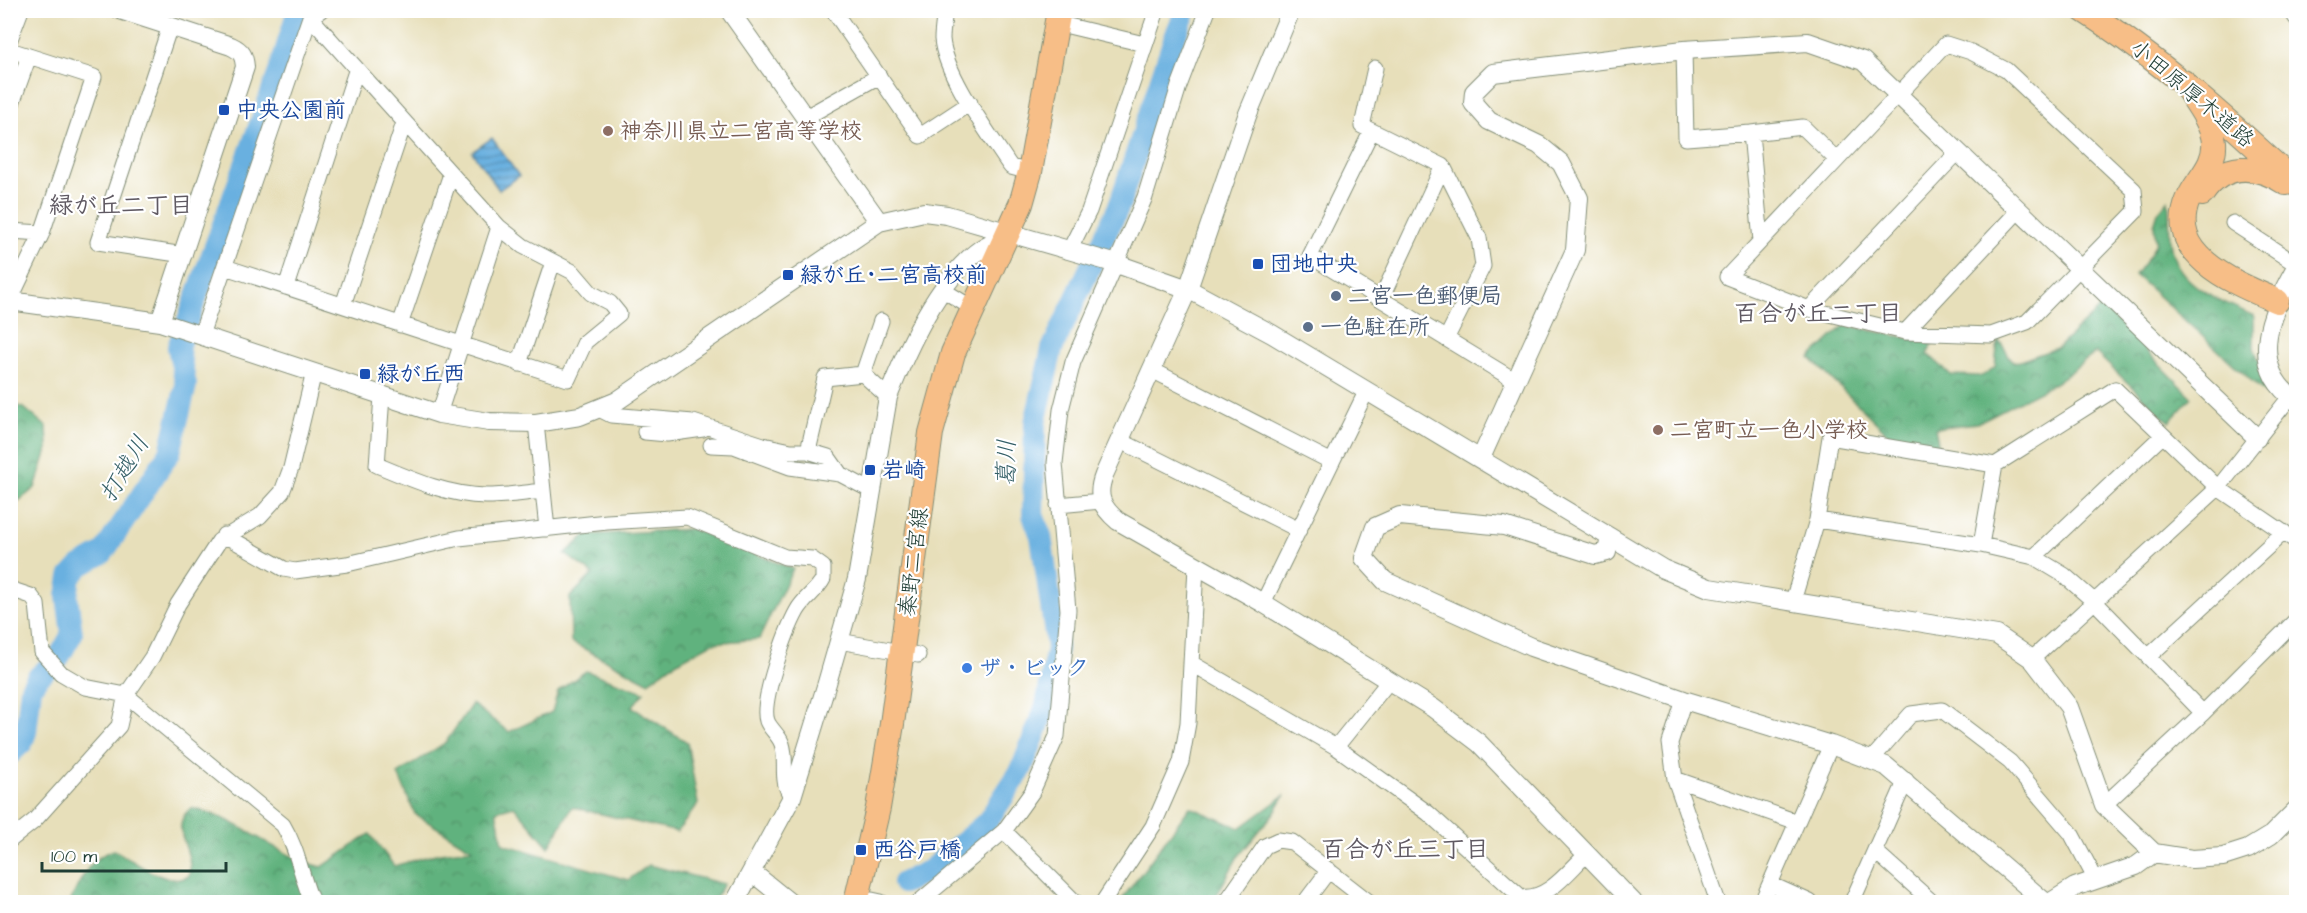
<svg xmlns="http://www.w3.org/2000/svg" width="2307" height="913" font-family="'Architects Daughter','Klee One',sans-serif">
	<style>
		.forest { fill: url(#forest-crowns); stroke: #407859; stroke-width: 1.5 }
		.water { fill: url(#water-rules); stroke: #44768a; stroke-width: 1.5 }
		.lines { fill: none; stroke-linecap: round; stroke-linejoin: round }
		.river { stroke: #69b0e0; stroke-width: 22 }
		.minor-casing { stroke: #838e77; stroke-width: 17 }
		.tertiary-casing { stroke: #838e77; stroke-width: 20 }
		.primary-casing { stroke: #838e77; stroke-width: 26 }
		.trunk-casing { stroke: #838e77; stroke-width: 26 }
		.minor { stroke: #fff; stroke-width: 15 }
		.tertiary { stroke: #fff; stroke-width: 18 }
		.primary { stroke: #f7be87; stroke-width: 24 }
		.trunk { stroke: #f7be87; stroke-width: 24 }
		.transit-dot { fill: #1a4fb4; stroke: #fff; stroke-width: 2 }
		.education-dot { fill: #8d6e63; stroke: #fff; stroke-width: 2 }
		.service-dot { fill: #5c6f8a; stroke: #fff; stroke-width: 2 }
		.shop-dot { fill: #3f7fe0; stroke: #fff; stroke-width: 2 }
		.labels { text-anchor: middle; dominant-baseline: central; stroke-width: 4.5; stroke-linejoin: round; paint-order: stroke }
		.street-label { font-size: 22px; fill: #1f3d34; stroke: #fff }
		.transit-label { font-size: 22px; font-weight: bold; fill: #164399; stroke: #fff; text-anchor: start }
		.education-label { font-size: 22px; font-weight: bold; fill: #785e54; stroke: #fff; text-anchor: start }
		.service-label { font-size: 22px; font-weight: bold; fill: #4e5e75; stroke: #fff; text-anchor: start }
		.shop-label { font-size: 22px; font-weight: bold; fill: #366cbe; stroke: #fff; text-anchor: start }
		.neighbourhood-label { font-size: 24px; font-weight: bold; fill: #605a63; stroke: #fff }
		.water-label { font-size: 24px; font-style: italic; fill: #356068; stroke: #fff }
	</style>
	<defs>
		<pattern id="forest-crowns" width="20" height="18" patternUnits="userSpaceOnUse" patternTransform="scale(1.5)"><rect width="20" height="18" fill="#61b27e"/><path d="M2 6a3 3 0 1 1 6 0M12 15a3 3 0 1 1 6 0" fill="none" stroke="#4f9268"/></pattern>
		<pattern id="water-rules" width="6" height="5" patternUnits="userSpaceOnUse" patternTransform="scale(1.5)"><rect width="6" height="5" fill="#69b0e0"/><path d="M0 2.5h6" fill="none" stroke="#5690b6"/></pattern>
	</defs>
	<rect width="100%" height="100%" fill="#fff"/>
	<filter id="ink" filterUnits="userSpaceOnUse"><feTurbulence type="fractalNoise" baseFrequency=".0167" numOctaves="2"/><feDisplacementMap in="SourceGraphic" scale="12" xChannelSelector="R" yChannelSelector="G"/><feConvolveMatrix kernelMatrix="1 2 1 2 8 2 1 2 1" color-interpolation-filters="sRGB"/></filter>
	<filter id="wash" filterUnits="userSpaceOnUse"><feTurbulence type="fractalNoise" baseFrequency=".008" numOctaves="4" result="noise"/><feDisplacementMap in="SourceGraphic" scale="24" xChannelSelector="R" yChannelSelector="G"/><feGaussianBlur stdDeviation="1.35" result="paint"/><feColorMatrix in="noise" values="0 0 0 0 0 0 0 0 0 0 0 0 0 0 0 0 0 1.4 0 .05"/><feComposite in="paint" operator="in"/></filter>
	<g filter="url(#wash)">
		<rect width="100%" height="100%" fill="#e7dfba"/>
		<path class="forest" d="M2168 200C2170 214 2169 228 2170 242 2175 286 2219 299 2254 316V348L2275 402 2135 275 2151 254 2156 242 2154 225 2158 212Z
			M2102 306 2192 397 2169 422 2096 353 2053 384 1977 423 1935 428 1939 449 1895 441 1810 358 1845 325 1932 343 1928 354 1951 375 1982 376 1995 367 1998 339 2014 363 2057 348Z
			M11 404 24 408 47 427 48 447 35 488 11 507Z
			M692 529 793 569 759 639 712 643 672 665 648 682 571 642 570 597 593 574 565 554 586 535Z
			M586 671 644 692 632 707 687 742 698 804 677 832 572 807 549 847 514 806 496 811 503 844 628 880 649 865 724 884 713 902H70C80 881 89 857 114 850 135 861 164 887 188 877 198 851 165 829 191 808 239 817 275 856 322 867L370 834 394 866 440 853 472 849 415 814 398 774 446 742 472 704 509 732 552 712 558 691Z
			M1285 795 1274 813 1237 858 1213 902H1120L1190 807 1240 828Z"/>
		<path class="water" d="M492 138 519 176 499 190 472 152Z"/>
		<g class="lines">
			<path class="river" d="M10 754 22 743 26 732 31 688 37 678 58 659 72 634 67 596 70 577 80 566 103 553 170 452 186 385 178 347 279 72 298 10
				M903 883 930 870 987 822 1021 770 1046 706 1057 648 1041 536 1033 515 1035 423 1052 349 1119 206 1174 39 1186 10"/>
		</g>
	</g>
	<g filter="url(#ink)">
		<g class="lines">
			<defs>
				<path id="minor" d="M833 10 920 136 970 103
					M945 10C944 19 942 30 942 39 945 75 988 132 1008 163L1011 167 1030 172
					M2291 10 2296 18
					M310 17 499 227 439 414
					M1056 23 1144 44
					M170 26 98 242 184 255
					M10 39 21 10
					M1946 44 1971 52 2006 70 2134 190 2136 211 2027 322 1991 335 1905 332 1809 309 1727 277Z
					M10 50 94 77 42 233 10 300
					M1684 50 1686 138 1751 133 1761 241
					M1375 68 1362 126 1443 166 1479 238 1483 266 1446 339
					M10 109 29 56
					M806 117 879 76
					M1371 132 1310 256 1514 380
					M1751 133 1803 127 1837 160
					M2233 223 2296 264
					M10 231 42 233
					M1069 251 1089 211 1157 10
					M225 267 568 379 585 342 619 314 610 303 591 293 573 272 523 246 499 227
					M286 287 356 71
					M943 290 972 308
					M1381 299 1443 166
					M343 305 404 123
					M1809 309 1958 152
					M400 325 451 174
					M1905 332 2019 210
					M201 335 310 17 321 10
					M519 364 553 262
					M1152 370 1332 462
					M863 374 888 397
					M382 396 377 465C413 480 447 495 486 496 505 496 524 493 543 491
					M597 408 611 415 693 422 763 445 791 451H808L828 457 840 474
					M536 423 547 529
					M645 432 667 434 703 429
					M1119 440 1299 530
					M711 445 734 446 790 467 840 474 872 491
					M808 451 825 378 863 374 881 321
					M1058 505 1101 501
					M1817 520 1981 545 2034 557 2064 575 2096 603 2203 713
					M224 535 284 569 295 571 347 564 459 538 607 522 687 517 785 557 812 559 823 567V579C817 591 804 598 797 611 787 629 760 701 767 721 770 729 779 735 782 744 788 762 779 781 792 797
					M1981 545 1995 465
					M2034 557 2162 436
					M10 589 31 596 37 604 42 652 61 673 85 687 126 695 283 825C298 850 301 876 312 902
					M1793 601 1817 520 1830 437 1995 465 2115 389 2218 488 2296 541
					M1263 603 1367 390
					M839 641 918 655
					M2148 657 2284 532
					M2032 659 2218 488 2290 397
					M1191 663 1336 747 1428 813 1521 897C1548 901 1569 870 1587 854
					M1684 700 1670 743 1675 779 1718 902
					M1336 747 1389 681
					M1872 759 1911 714 1942 710 2010 762 2071 833 2096 880
					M1675 779 1797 822
					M2104 805 2203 713 2296 620
					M1004 831 1075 902
					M10 840 34 821 119 726 126 695 152 657 178 604 219 541 260 516 282 492 291 468 314 372
					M1875 851 1932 902
					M1770 884 1810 902
					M872 900 881 902
					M919 902 1004 831 1032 792 1057 736 1068 610 1055 463 1061 410 1073 362 1145 197 1179 86 1208 10
					M1103 902 1153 826 1181 762 1188 723 1196 566
					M1226 902 1265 846 1278 840 1292 842 1369 902
					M1305 902 1329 870
					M1762 902 1831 745
					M1852 902 1906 780"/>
				<path id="tertiary" d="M120 10 231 46C242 51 244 56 245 67L160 322
					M729 10 879 222
					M1291 10 1247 116 1188 289 1104 475C1096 495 1101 507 1118 521L1263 603 1433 708 1479 743 1633 902
					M2296 267C2272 309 2245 365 2296 401
					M10 301 160 322 439 414 489 422 536 423 580 416 617 401 879 222 924 212 947 215 1117 264 1188 289 1272 334 1663 569 1709 588 1997 635 2032 659 2069 707 2104 805 2154 853 2192 859 2223 857 2248 849 2271 835 2296 810
					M1481 458 1575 250 1579 198 1561 163 1539 145 1489 121 1473 103 1474 92 1493 73 1684 50 1808 42 1863 61 2257 438
					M1610 537 1607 552 1595 555 1504 526 1400 516 1375 527 1364 558 1385 581 1531 647 1684 700 1831 745 1886 766 2045 902
					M753 873 789 902
					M735 902 792 797 827 683 857 579 888 397C907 349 938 279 981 249 990 243 1000 238 1010 233
					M2051 902 2075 887 2136 866 2154 853"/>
				<path id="primary" d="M856 902 878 808 892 724 931 433 953 353 1021 204 1030 172 1059 10"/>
				<path id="trunk" d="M2083 10C2161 60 2229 121 2296 184
					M2183 82C2194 100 2212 121 2214 142 2216 166 2196 180 2188 200 2165 257 2238 284 2277 301
					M2202 194C2224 161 2256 164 2286 183"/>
			</defs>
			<use href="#minor" class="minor-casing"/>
			<use href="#tertiary" class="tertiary-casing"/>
			<use href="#primary" class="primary-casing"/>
			<use href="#trunk" class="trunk-casing"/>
			<use href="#minor" class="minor"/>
			<use href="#tertiary" class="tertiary"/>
			<use href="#primary" class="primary"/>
			<use href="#trunk" class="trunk"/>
		</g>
	</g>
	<g class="transit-dot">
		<rect x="218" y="104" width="12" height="12" rx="3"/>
		<rect x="1252" y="258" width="12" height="12" rx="3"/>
		<rect x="782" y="269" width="12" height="12" rx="3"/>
		<rect x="359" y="368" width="12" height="12" rx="3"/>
		<rect x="864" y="464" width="12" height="12" rx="3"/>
		<rect x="855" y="844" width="12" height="12" rx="3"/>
	</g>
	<g class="education-dot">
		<circle cx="608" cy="131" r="6"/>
		<circle cx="1658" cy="430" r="6"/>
	</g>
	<g class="service-dot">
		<circle cx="1336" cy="296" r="6"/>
		<circle cx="1308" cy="327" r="6"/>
	</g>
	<circle class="shop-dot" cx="967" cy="668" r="6"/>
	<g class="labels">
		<g class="street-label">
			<text transform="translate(2192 94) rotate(40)">小田原厚木道路</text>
			<text transform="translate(914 562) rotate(-83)">秦野二宮線</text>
		</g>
		<g class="transit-label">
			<text x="236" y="110">中央公園前</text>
			<text x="1270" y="264">団地中央</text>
			<text x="800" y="275">緑が丘･二宮高校前</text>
			<text x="377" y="374">緑が丘西</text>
			<text x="882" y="470">岩崎</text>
			<text x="873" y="850">西谷戸橋</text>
		</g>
		<g class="education-label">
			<text x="620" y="131">神奈川県立二宮高等学校</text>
			<text x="1670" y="430">二宮町立一色小学校</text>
		</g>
		<g class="service-label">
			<text x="1348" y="296">二宮一色郵便局</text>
			<text x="1320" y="327">一色駐在所</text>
		</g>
		<g class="shop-label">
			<text x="979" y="668">ザ・ビック</text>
		</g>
		<g class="neighbourhood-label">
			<text x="121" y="206">緑が丘二丁目</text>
			<text x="1818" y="314">百合が丘二丁目</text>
			<text x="1405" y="850">百合が丘三丁目</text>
		</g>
		<g class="water-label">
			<text transform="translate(1007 463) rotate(-89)">葛川</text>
			<text transform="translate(125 469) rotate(-59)">打越川</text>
		</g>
	</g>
	<rect width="2307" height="913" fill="none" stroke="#fff" stroke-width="36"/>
	<path d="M42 862v9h184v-9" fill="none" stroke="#1f3d34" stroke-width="3"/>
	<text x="51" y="862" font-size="18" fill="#1f3d34" stroke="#ffffff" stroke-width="4.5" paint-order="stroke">100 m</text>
</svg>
